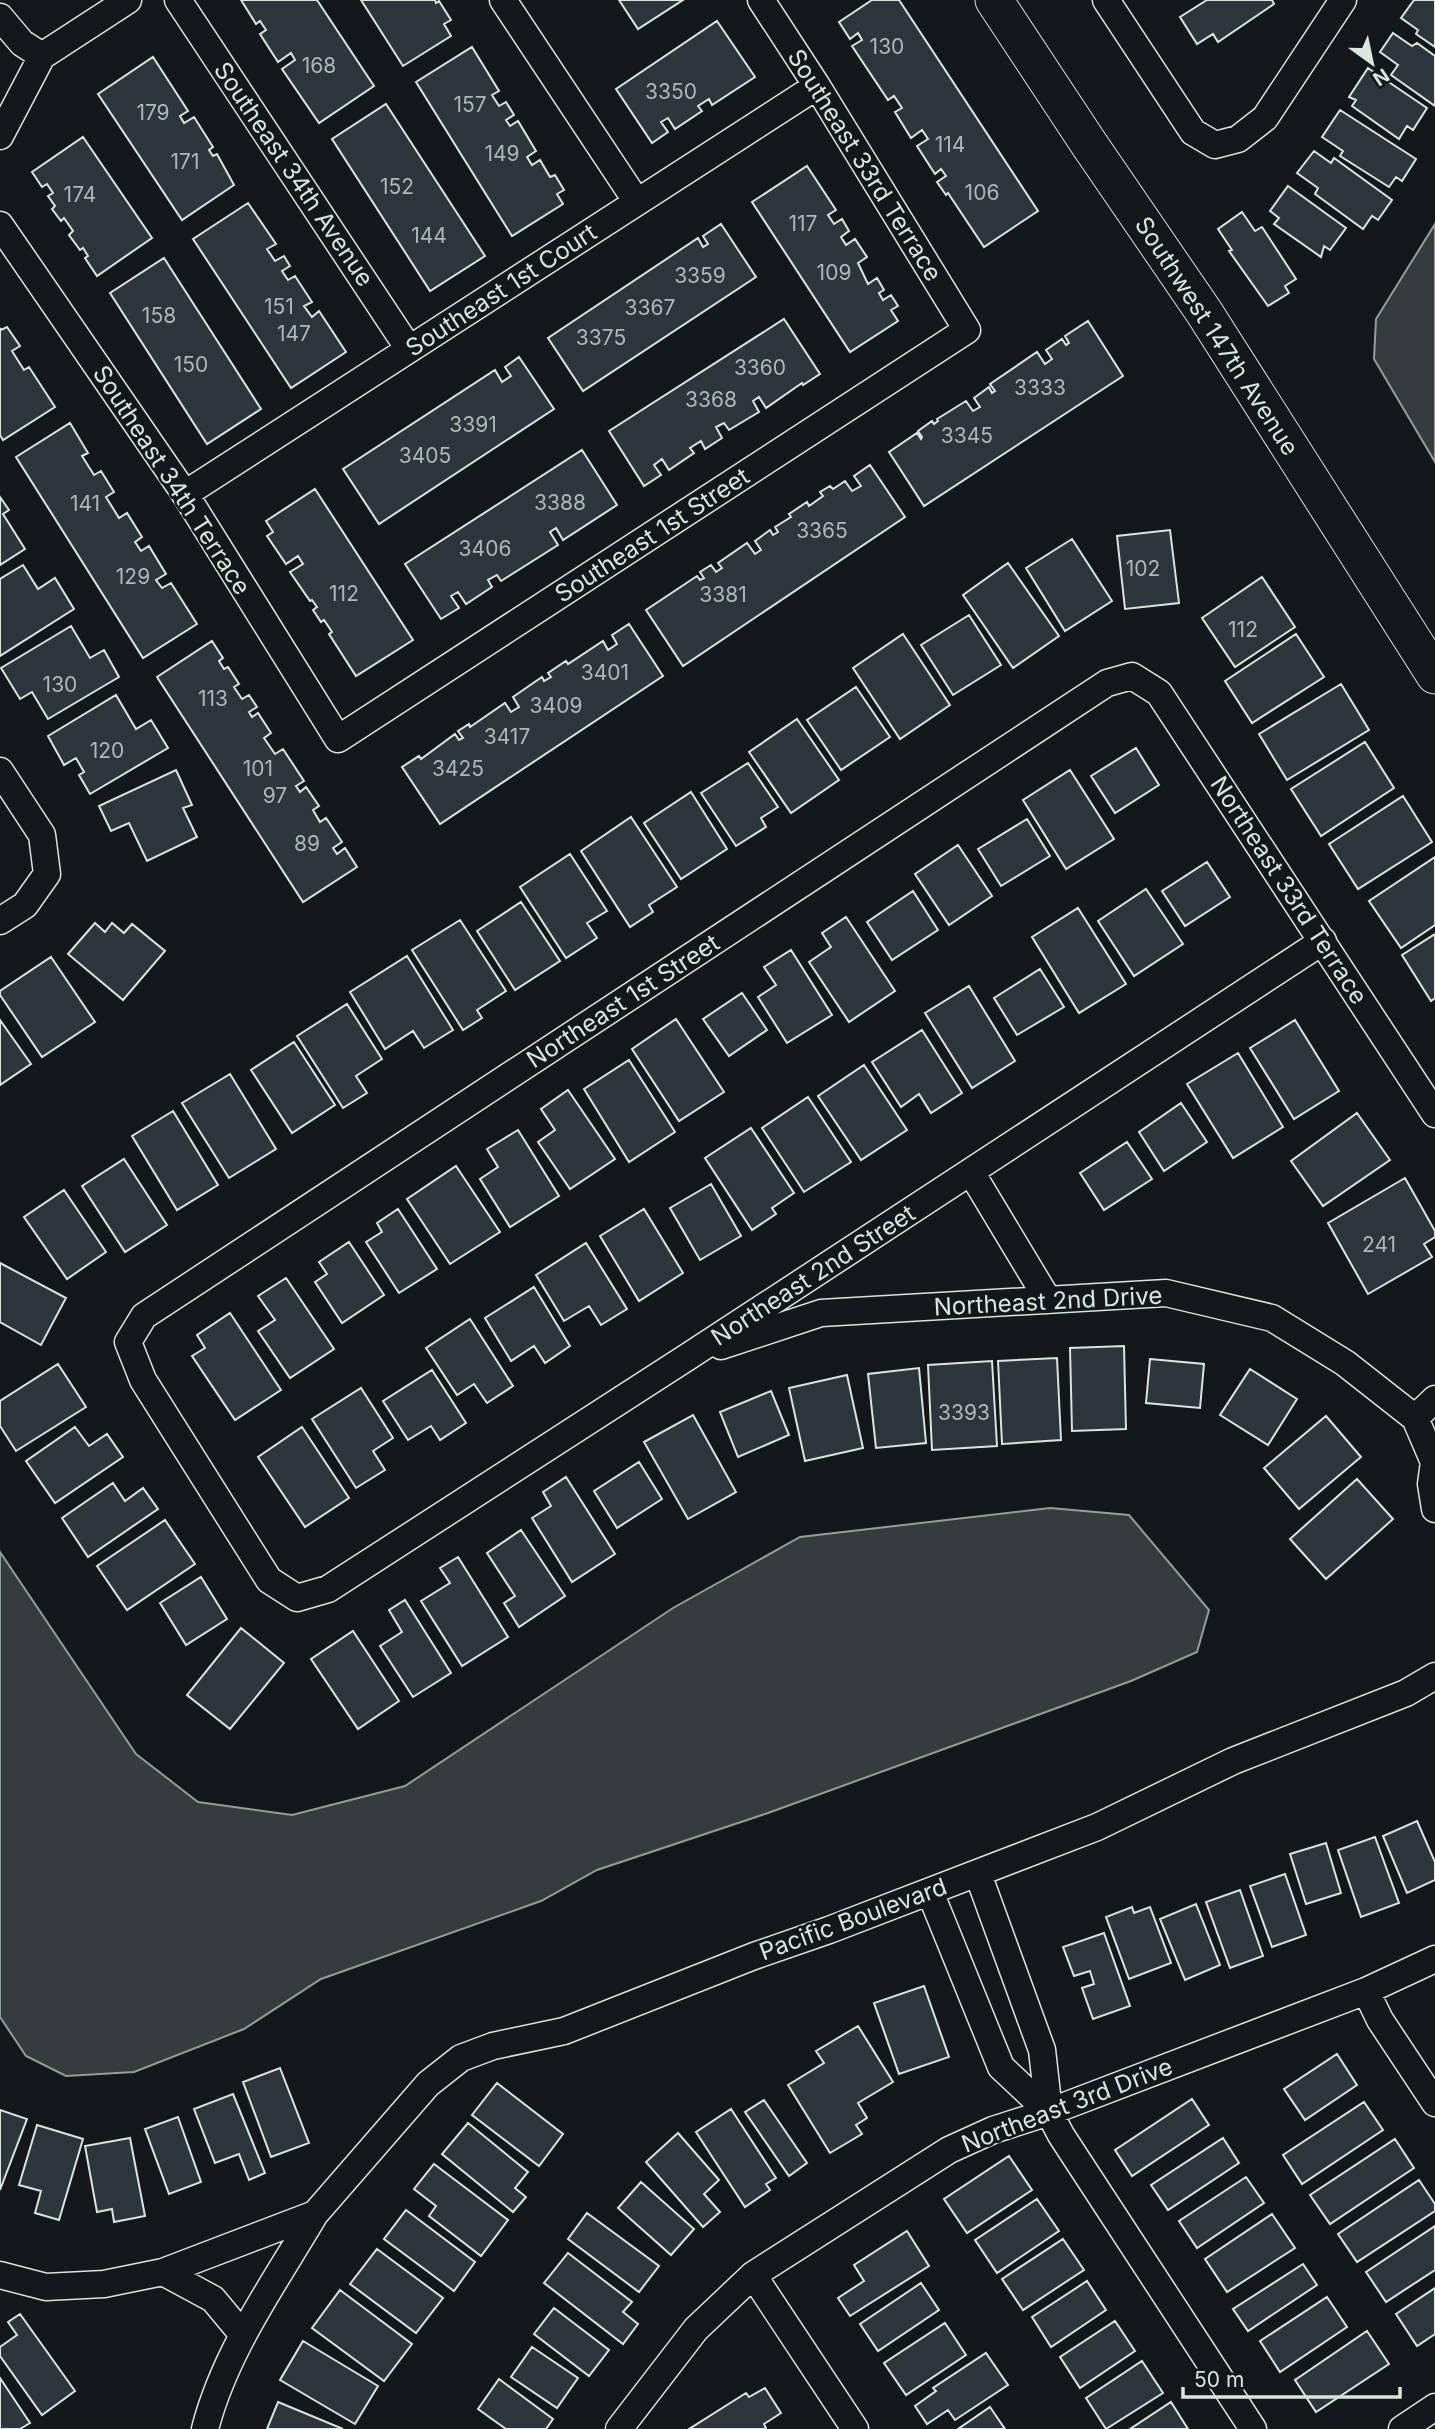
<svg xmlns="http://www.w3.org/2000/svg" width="1435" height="2429" font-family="Inter,sans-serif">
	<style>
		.water { fill: #363b3e; stroke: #939e99; stroke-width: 2 }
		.building { fill: #2c363c; stroke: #d8e6dc; stroke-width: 2 }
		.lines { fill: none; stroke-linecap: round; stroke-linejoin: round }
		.street-casing { stroke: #d8e6dc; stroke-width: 29 }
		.secondary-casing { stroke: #d8e6dc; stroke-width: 39 }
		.street { stroke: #14181c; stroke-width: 26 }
		.secondary { stroke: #14181c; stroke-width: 37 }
		.labels { text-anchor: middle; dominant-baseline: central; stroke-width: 5; stroke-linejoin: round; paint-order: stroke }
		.number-label { font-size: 21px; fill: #adbab4 }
		.street-label { font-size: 24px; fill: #d8e6dc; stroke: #14181c }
	</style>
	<rect width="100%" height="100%" fill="#14181c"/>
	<path class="water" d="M1435 224V462L1374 359 1376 319Z
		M1050 1508 1129 1515 1209 1610 1197 1652 1131 1681 768 1813 597 1870 541 1901 321 1979 244 2029 134 2072 66 2076 26 2056 0 2017V1552L136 1754 198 1802 292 1815 405 1786 673 1608 800 1537Z"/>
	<path class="building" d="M241 0H317L374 86 319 123 282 69 295 60 291 53 278 62 260 34 266 30 260 21 256 24Z
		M361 0H435L436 3 439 1 451 20 444 24 451 36 403 66Z
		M619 0H683L638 29Z
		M872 0H899L1038 211 984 247 948 193 946 195 937 182 946 176 941 169 935 174 917 146 928 139 922 130 911 138 895 112 902 108 894 96 888 100 852 46 862 40 858 33 850 39 839 22Z
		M1207 0H1272L1274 4 1218 42 1213 34 1197 44 1180 17Z
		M1414 0H1435V47L1416 34 1418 30 1401 18Z
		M717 21 755 77 712 105 709 99 698 106 702 111 675 129 668 118 661 122 668 132 652 143 616 89Z
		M1393 33 1412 46 1417 43 1435 56V106L1391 75 1398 65 1380 52Z
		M472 47 499 91 492 95 499 106 506 102 514 115 506 120 510 126 518 121 536 151 527 157 532 165 540 160 550 177 555 175 564 190 557 194 563 204 512 236 416 82Z
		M153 57 188 111 180 116 184 123 194 117 213 147 209 150 213 156 217 154 234 185 182 220 98 94Z
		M1368 68 1427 108 1413 130 1407 126 1399 139 1352 106 1356 100 1349 97Z
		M386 104 485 256 430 291 332 139Z
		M1340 110 1416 159 1402 181 1396 177 1389 187 1340 156 1343 151 1322 137Z
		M83 137 152 238 97 276 85 258 88 256 83 248 80 250 69 235 73 231 64 218 61 221 52 209 55 206 48 196 53 193 47 184 42 187 32 172Z
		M1314 151 1331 163 1334 158 1392 200 1378 220 1372 216 1363 229 1315 194 1318 188 1297 173Z
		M807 166 836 210 828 215 834 224 842 219 849 231 841 237 846 245 855 239 867 257 858 263 868 284 877 278 884 290 879 293 883 300 891 295 898 306 891 310 898 321 850 352 752 202Z
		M1288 186 1346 228 1330 250 1324 246 1321 257 1274 224 1279 218 1270 211Z
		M248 203 276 244 267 249 275 261 284 256 290 266 282 271 288 280 295 276 312 302 304 306 312 317 319 311 346 352 291 388 193 239Z
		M1242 212 1255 231 1262 227 1296 279 1285 286 1289 293 1268 306 1229 251 1232 250 1218 229Z
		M721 224 756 277 583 391 548 338 698 238 703 247 708 244 703 236Z
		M164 258 261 409 207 444 110 293Z
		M784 319 820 374 803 385 802 383 766 408 759 397 753 401 759 412 729 430 724 423 716 427 722 438 705 449 701 441 690 448 694 453 669 470 662 459 654 465 661 475 644 486 609 431Z
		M1088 321 1123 376 924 506 889 452 917 433 921 439 922 437 918 431 932 421 934 424 938 421 937 419 966 401 973 411 980 407 974 398 989 387 992 393 995 391 990 384 1037 352 1045 364 1052 359 1046 350 1062 339 1066 345 1069 343 1065 336Z
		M7 327 20 346 12 351 24 370 29 367 55 407 3 440 0 435V328L1 330Z
		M519 357 554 409 379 524 343 469 495 370 502 382 511 376 505 367Z
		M70 423 88 453 82 456 94 475 101 471 114 492 106 497 119 518 127 513 142 537 135 542 141 551 149 546 166 574 156 580 162 588 171 583 197 624 143 658 16 457Z
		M582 450 617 505 563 540 556 528 550 532 558 545 501 581 497 575 488 580 492 587 466 604 458 592 451 596 459 608 441 619 405 564Z
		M870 465 905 517 683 666 646 610 697 576 700 580 704 578 700 572 711 565 716 572 722 568 718 563 747 543 755 554 761 550 755 541 770 530 773 535 778 532 775 527 791 517 789 514 807 502 809 506 823 496 820 492 830 486 833 489 845 481 852 491 861 486 854 476Z
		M315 489 413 640 356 676 329 634 332 632 324 620 321 622 313 610 317 607 312 600 310 601 290 572 303 564 298 556 286 564 267 536 273 532 266 521Z
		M0 497 9 510 3 514 25 549 0 565Z
		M1170 530 1179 603 1125 609 1117 536Z
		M1072 539 1112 601 1065 631 1026 568Z
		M1008 563 1059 636 1013 668 963 595Z
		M23 565 38 589 55 578 74 609 0 656V579Z
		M1262 577 1295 627 1235 667 1202 618Z
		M969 615 1001 665 953 695 921 645Z
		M629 624 663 676 440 824 402 767 419 756 421 759 455 734 459 740 463 738 458 731 469 724 470 727 505 703 511 712 519 707 513 697 542 677 544 681 551 677 548 673 566 661 568 664 603 641 608 650 617 644 612 635Z
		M71 626 90 658 104 650 119 677 48 719 32 692 20 699 1 668Z
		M903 634 950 705 900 739 853 668Z
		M1296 634 1324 677 1252 723 1225 681Z
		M212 641 223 658 219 661 224 669 228 667 239 684 234 687 242 699 249 695 257 707 249 712 252 717 258 713 271 733 264 738 275 754 283 749 304 781 296 786 300 792 306 787 319 806 313 810 320 822 326 818 342 842 333 848 337 854 345 848 357 867 303 902 157 677Z
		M1341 684 1369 730 1287 780 1259 734Z
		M856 687 890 737 841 770 807 720Z
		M116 695 136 729 151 720 168 748 90 794 79 775 84 772 76 758 64 765 48 736Z
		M797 719 839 780 791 813 749 752Z
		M1365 742 1394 788 1321 836 1291 789Z
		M1136 748 1159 785 1115 813 1091 776Z
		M748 763 778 807 761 818 766 827 736 846 701 793Z
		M176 770 192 805 183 808 197 837 147 861 129 823 111 831 99 806Z
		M1070 770 1114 839 1066 869 1023 800Z
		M691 792 727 849 681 879 644 823Z
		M1403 796 1432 842 1358 889 1329 844Z
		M631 817 677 887 649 905 653 912 630 927 581 851Z
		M1027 819 1050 856 1001 886 978 849Z
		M958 845 992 896 949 925 915 874Z
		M570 854 607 911 587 923 597 938 566 958 520 887Z
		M1435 857V925L1401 948 1369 901Z
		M1207 862 1230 897 1185 926 1162 891Z
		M1146 889 1183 944 1134 976 1098 921Z
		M913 891 938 930 892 960 867 922Z
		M521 902 560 961 515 990 477 931Z
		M1078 908 1126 984 1079 1013 1032 937Z
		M846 917 895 991 849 1022 809 962 831 947 822 933Z
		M460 920 506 991 477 1010 482 1018 463 1030 412 950Z
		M95 923 105 932 112 923 124 933 132 924 165 951 123 1000 68 954Z
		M1435 934V998L1431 1001 1402 955Z
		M791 950 832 1015 787 1043 758 997 776 985 764 967Z
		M407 956 453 1030 424 1048 413 1031 385 1049 350 992Z
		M51 957 95 1022 42 1057 0 995V991Z
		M1040 969 1064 1007 1017 1035 994 998Z
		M969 986 1015 1061 972 1088 925 1013Z
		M742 993 767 1030 729 1056 703 1019Z
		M347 1004 382 1059 356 1076 367 1093 343 1108 297 1036Z
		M676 1019 724 1092 679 1121 632 1049Z
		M0 1020 31 1064 0 1085Z
		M1295 1020 1339 1091 1294 1119 1250 1048Z
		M922 1030 962 1093 931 1113 919 1094 901 1107 872 1062Z
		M294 1042 335 1105 292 1133 251 1070Z
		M1238 1053 1283 1127 1233 1158 1187 1084Z
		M629 1060 675 1132 629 1162 584 1089Z
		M864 1065 907 1130 861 1160 818 1096Z
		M230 1074 276 1149 229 1178 182 1103Z
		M568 1090 615 1159 570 1189 538 1142 555 1130 541 1109Z
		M808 1097 851 1162 804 1192 762 1128Z
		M1181 1103 1207 1142 1164 1171 1139 1132Z
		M173 1111 218 1185 177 1210 132 1136Z
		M1357 1113 1390 1160 1323 1206 1291 1161Z
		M751 1128 794 1193 772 1208 776 1214 752 1230 705 1158Z
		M518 1130 559 1196 510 1227 480 1179 498 1167 487 1149Z
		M1127 1142 1152 1179 1104 1210 1080 1173Z
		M124 1159 167 1225 125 1252 82 1186Z
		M456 1166 500 1232 450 1264 407 1199Z
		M1405 1178 1435 1231V1237L1424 1244 1432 1257 1368 1294 1328 1223Z
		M711 1184 741 1236 700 1260 670 1208Z
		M64 1190 106 1252 67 1279 24 1217Z
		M398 1209 437 1269 399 1293 366 1242 382 1232 377 1223Z
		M644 1209 683 1273 639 1301 600 1236Z
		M349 1242 384 1295 342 1323 315 1282 327 1274 319 1262Z
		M586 1243 627 1309 601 1325 589 1306 564 1321 536 1275Z
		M0 1263 66 1298 41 1345 0 1322Z
		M286 1278 334 1349 290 1378 258 1331 275 1320 258 1296Z
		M534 1287 570 1346 545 1363 534 1346 511 1361 485 1318Z
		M230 1313 281 1390 235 1420 192 1356 205 1348 197 1335Z
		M470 1319 513 1386 487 1403 474 1384 457 1395 426 1348Z
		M1124 1346 1126 1429 1072 1431 1070 1348Z
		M1057 1358 1061 1440 1002 1444 998 1361Z
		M1150 1359 1204 1364 1200 1408 1146 1403Z
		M992 1361 997 1446 932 1450 928 1365Z
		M58 1364 86 1407 16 1451 0 1426V1401Z
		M919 1368 926 1443 876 1448 868 1374Z
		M1250 1369 1297 1399 1268 1445 1220 1415Z
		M432 1370 466 1423 440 1440 431 1426 408 1440 383 1401Z
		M847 1375 863 1448 805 1461 789 1388Z
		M361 1388 393 1438 373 1451 385 1470 356 1488 312 1419Z
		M771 1391 789 1435 738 1457 720 1412Z
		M693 1415 736 1492 688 1519 644 1442Z
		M1326 1416 1361 1457 1299 1509 1264 1468Z
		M75 1427 89 1446 107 1434 123 1457 55 1503 26 1461Z
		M302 1427 349 1498 305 1527 258 1457Z
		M639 1462 662 1499 617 1528 594 1491Z
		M566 1477 615 1554 572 1582 532 1518 551 1506 543 1492Z
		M1357 1479 1393 1519 1326 1579 1290 1539Z
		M113 1483 125 1501 143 1488 158 1509 88 1557 62 1518Z
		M165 1520 195 1564 127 1610 97 1566Z
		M521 1530 565 1596 519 1627 504 1603 515 1596 487 1553Z
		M458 1557 508 1637 462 1666 421 1601 450 1583 440 1568Z
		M201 1577 227 1619 186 1645 160 1603Z
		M405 1600 451 1673 413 1697 380 1646 402 1632 389 1610Z
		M241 1628 284 1663 230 1729 187 1695Z
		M353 1631 399 1701 358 1729 311 1659Z
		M1417 1821 1435 1862V1880L1407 1893 1383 1836Z
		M1375 1837 1399 1903 1361 1917 1338 1850Z
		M1326 1843 1341 1893 1306 1904 1290 1854Z
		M1285 1874 1306 1935 1272 1947 1250 1886Z
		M1240 1890 1263 1956 1230 1968 1206 1902Z
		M1196 1904 1220 1965 1185 1980 1160 1919Z
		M1132 1907 1134 1913 1150 1907 1171 1963 1129 1979 1106 1917Z
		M1104 1933 1130 2006 1093 2019 1082 1988 1094 1984 1090 1971 1074 1976 1063 1947Z
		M924 1986 949 2057 899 2074 874 2003Z
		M858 2026 893 2082 858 2103 867 2118 856 2125 862 2134 830 2153 788 2085 824 2063 816 2051Z
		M1337 2054 1357 2085 1305 2120 1284 2089Z
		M280 2068 309 2143 271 2157 243 2082Z
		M497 2083 563 2134 539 2166 472 2115Z
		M233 2094 265 2173 249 2180 239 2154 215 2163 194 2109Z
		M1192 2099 1209 2125 1132 2176 1115 2150Z
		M764 2100 807 2163 789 2176 745 2112Z
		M1364 2102 1383 2130 1302 2184 1283 2155Z
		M731 2109 776 2178 766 2184 770 2190 745 2207 696 2132Z
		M0 2110 27 2119 0 2190Z
		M178 2117 201 2182 169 2194 145 2129Z
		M468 2123 528 2172 515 2188 526 2197 513 2212 442 2154Z
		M37 2125 83 2139 59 2220 35 2213 41 2191 19 2185Z
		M678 2133 719 2180 704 2194 720 2212 703 2227 646 2162Z
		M130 2138 145 2216 114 2222 112 2209 97 2212 85 2146Z
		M1223 2138 1239 2163 1168 2210 1151 2185Z
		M1395 2139 1414 2168 1330 2224 1310 2195Z
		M1009 2156 1032 2190 967 2233 944 2199Z
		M434 2164 508 2220 481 2256 429 2216 436 2206 414 2189Z
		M1246 2177 1264 2203 1197 2248 1179 2221Z
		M1419 2180 1435 2204V2211L1357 2262 1338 2234Z
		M641 2182 694 2229 671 2255 618 2208Z
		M1037 2199 1059 2231 997 2273 975 2240Z
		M406 2210 475 2262 454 2291 384 2239Z
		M587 2213 659 2266 639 2292 568 2239Z
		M1272 2214 1295 2248 1227 2292 1205 2259Z
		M1435 2226V2270L1386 2302 1366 2272Z
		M907 2231 929 2266 850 2316 838 2298 864 2281 854 2265Z
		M1063 2239 1084 2270 1023 2310 1002 2279Z
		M377 2249 443 2298 416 2333 350 2284Z
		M568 2253 632 2302 623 2312 638 2324 623 2344 544 2283Z
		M1303 2264 1317 2285 1248 2331 1233 2309Z
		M1087 2281 1106 2310 1051 2347 1032 2317Z
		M921 2283 939 2310 878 2351 860 2324Z
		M1435 2288V2334L1417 2346 1396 2314Z
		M340 2290 412 2344 384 2381 312 2328Z
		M1327 2297 1347 2327 1280 2372 1260 2341Z
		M554 2308 609 2350 589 2376 534 2334Z
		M20 2314 75 2391 42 2415 0 2356V2347L17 2335 8 2322Z
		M1115 2321 1135 2351 1080 2388 1060 2357Z
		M945 2323 966 2355 906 2395 884 2363Z
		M1367 2331 1389 2364 1316 2412 1295 2380Z
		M303 2341 378 2386 355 2424 280 2380Z
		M532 2347 578 2378 557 2408 511 2377Z
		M986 2353 1008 2385 955 2420 948 2410 927 2424 915 2406 936 2391 933 2388Z
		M1142 2361 1163 2393 1106 2429 1086 2398Z
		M0 2378 30 2423 20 2429H0Z
		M499 2379 553 2419 546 2429H506L478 2409Z
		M765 2388 781 2413 764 2424 766 2428 764 2429H689L746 2393 749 2397Z
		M278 2402 343 2429H267Z
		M1171 2402 1188 2429H1130Z
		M990 2407 1005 2429H958Z"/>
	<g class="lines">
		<defs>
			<path id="street" d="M178 0 409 349
				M503 0 637 202
				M1106 0 1193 132 1215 145 1238 139 1265 118 1343 0
				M0 17 22 43 42 56
				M0 136 42 56 128 0
				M0 225 185 494 338 739 967 330 817 86 761 0
				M185 494 817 86
				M0 771 42 835 47 874 25 905 0 921
				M1323 941 689 1356 328 1589 297 1598 269 1580 143 1380 128 1342 144 1316 1107 683 1132 676 1159 693 1435 1114
				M971 1172 1048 1300
				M721 1346 821 1313 1166 1293 1272 1318 1345 1363 1415 1418 1434 1462 1431 1484 1435 1509
				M1415 1418 1435 1399
				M978 1874 1042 2050 1049 2112 1061 2135 1253 2429
				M930 1892 1001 2067 1049 2112
				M1366 1991 1380 2020 1435 2103
				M315 2214 428 2084 461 2058 493 2046 564 2031 754 1956 829 1930 1097 1827 1233 1761 1406 1693 1435 1676
				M163 2272 213 2299 243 2335
				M0 2275 46 2287 104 2284 163 2272 315 2214C275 2282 225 2351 205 2429
				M753 2275 855 2429
				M619 2429 696 2329 753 2275 949 2150 993 2130 1049 2112 1366 1991 1435 1959
				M1402 2429 1435 2407"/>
			<path id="secondary" d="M994 0 1089 144 1204 312 1435 675"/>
		</defs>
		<use href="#street" class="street-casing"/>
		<use href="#secondary" class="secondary-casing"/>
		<use href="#street" class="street"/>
		<use href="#secondary" class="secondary"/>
	</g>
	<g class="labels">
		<g class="number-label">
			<text x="887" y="46">130</text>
			<text x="319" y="65">168</text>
			<text x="671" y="91">3350</text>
			<text x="470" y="104">157</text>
			<text x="153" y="112">179</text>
			<text x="950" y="144">114</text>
			<text x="502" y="153">149</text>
			<text x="185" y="161">171</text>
			<text x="397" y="186">152</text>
			<text x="982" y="192">106</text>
			<text x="80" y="194">174</text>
			<text x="803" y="223">117</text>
			<text x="429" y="235">144</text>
			<text x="834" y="272">109</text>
			<text x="700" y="275">3359</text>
			<text x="279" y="306">151</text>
			<text x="650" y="307">3367</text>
			<text x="159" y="315">158</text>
			<text x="294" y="333">147</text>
			<text x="601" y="337">3375</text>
			<text x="191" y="364">150</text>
			<text x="760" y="367">3360</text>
			<text x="1040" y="387">3333</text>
			<text x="711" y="399">3368</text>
			<text x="473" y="424">3391</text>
			<text x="967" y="435">3345</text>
			<text x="425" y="455">3405</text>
			<text x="560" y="502">3388</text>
			<text x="85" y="503">141</text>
			<text x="822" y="530">3365</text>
			<text x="485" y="548">3406</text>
			<text x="1143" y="568">102</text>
			<text x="133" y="576">129</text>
			<text x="344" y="593">112</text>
			<text x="723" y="594">3381</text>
			<text x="1243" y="629">112</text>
			<text x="605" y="672">3401</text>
			<text x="60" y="684">130</text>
			<text x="213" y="698">113</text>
			<text x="556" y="705">3409</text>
			<text x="507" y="736">3417</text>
			<text x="107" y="750">120</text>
			<text x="258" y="768">101</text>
			<text x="458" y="768">3425</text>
			<text x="275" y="795">97</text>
			<text x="307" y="843">89</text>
			<text x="1379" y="1244">241</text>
			<text x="964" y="1412">3393</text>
		</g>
		<g class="street-label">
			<text transform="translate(865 165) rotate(58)">Southeast 33rd Terrace</text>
			<text transform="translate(294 174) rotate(56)">Southeast 34th Avenue</text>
			<text transform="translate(501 290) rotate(-33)">Southeast 1st Court</text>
			<text transform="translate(1217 336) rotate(57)">Southwest 147th Avenue</text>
			<text transform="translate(172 480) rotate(57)">Southeast 34th Terrace</text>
			<text transform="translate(652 535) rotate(-33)">Southeast 1st Street</text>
			<text transform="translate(1289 890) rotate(57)">Northeast 33rd Terrace</text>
			<text transform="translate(623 1001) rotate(-33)">Northeast 1st Street</text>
			<text transform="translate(813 1275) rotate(-33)">Northeast 2nd Street</text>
			<text transform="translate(1048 1301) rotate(-3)">Northeast 2nd Drive</text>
			<text transform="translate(853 1919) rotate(-20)">Pacific Boulevard</text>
			<text transform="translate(1067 2105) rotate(-21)">Northeast 3rd Drive</text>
		</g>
	</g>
	<g transform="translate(1372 63) rotate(147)" stroke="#14181c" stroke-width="5" paint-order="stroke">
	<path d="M0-5L12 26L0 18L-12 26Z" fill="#d8e6dc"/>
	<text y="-10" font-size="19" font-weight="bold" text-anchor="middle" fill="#d8e6dc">N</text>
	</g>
	<path d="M1183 2387v10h217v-10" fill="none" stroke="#d8e6dc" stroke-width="3.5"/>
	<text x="1194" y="2387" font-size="21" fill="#d8e6dc" stroke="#14181c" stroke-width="5" paint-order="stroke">50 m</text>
</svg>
